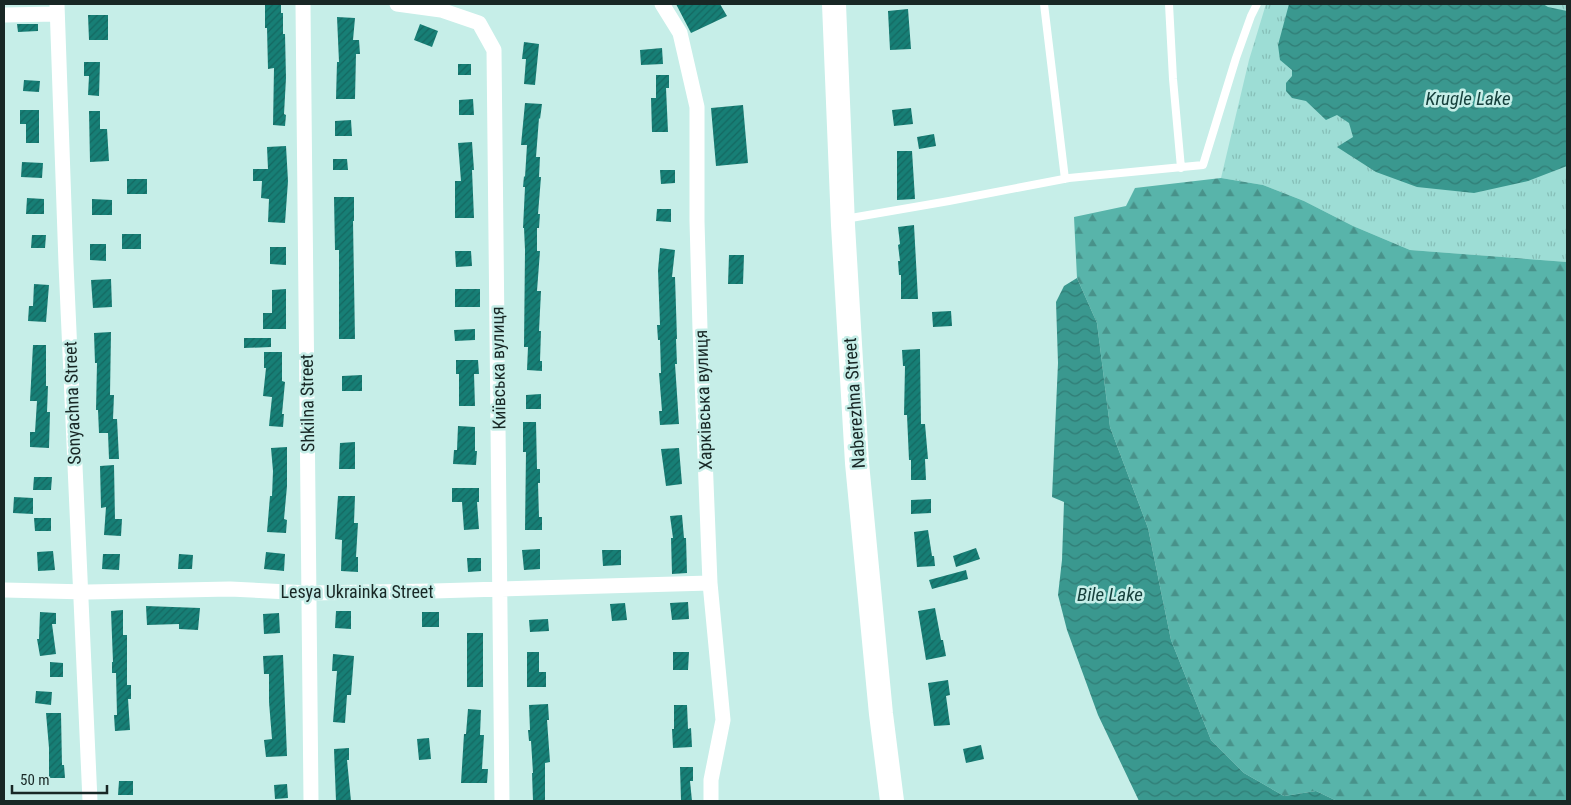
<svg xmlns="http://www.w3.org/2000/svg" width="1571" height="805" font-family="'Roboto Condensed',sans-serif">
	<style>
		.grass { fill: url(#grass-tufts) }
		.forest { fill: url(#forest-firs) }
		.water { fill: url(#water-waves) }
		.building { fill: url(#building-hatch) }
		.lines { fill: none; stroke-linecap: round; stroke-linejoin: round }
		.service { stroke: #fff; stroke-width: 8 }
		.minor { stroke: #fff; stroke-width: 15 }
		.primary { stroke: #fff; stroke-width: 24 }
		.labels { text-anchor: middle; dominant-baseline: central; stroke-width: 5; stroke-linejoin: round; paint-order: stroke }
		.street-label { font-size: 18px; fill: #182725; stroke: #c6eee8 }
		.water-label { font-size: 19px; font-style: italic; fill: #16403c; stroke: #c6eee8 }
	</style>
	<defs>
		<pattern id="grass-tufts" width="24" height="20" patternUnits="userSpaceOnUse" patternTransform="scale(1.25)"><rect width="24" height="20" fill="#9dddd5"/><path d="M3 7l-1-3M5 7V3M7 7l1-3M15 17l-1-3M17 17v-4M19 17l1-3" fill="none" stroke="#86beb7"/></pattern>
		<pattern id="forest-firs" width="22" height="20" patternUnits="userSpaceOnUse" patternTransform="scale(1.25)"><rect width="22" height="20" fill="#58b4aa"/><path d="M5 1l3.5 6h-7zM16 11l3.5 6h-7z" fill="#48928a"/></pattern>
		<pattern id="water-waves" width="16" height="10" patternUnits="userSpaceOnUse" patternTransform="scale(1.25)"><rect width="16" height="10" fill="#3a988f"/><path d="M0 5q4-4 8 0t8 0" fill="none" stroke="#307c75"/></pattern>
		<pattern id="building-hatch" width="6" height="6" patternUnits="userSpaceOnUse" patternTransform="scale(1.25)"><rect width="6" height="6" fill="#177f76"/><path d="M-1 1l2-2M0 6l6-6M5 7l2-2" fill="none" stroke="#146861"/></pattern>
	</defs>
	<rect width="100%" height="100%" fill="#c6eee8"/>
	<path class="grass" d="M1266 4H1567V262L1410 250 1353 226 1304 201 1263 185 1221 178 1249 60Z"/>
	<path class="forest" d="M1221 178 1263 185 1304 201 1353 226 1410 250 1567 262V801H1337L1316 791 1284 796 1244 773 1211 740 1171 640 1148 528 1110 427 1097 323 1077 278 1074 217 1126 206 1135 188Z"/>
	<path class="water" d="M1289 4H1543L1548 7 1567 11V166L1528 181 1474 193 1417 187 1376 172 1337 147 1353 137 1349 123 1337 115 1326 120 1306 101 1292 98 1286 91V83L1292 76V70L1280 60 1278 45Z
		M1077 278 1097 323 1110 427 1148 528 1171 640 1211 740 1244 773 1284 796 1316 791 1337 801H1139L1098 715 1067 630 1058 595 1062 560 1064 502 1052 497 1058 363 1056 302 1064 286Z"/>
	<path class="building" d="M265 4H281V13H283V34H285L286 78 284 114 286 115 285 126 273 125 274 68 268 69 267 28H265Z
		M676 4H720L727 16 691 33Z
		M908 9 911 49 890 50 888 11Z
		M88 15H108V40H89Z
		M337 17 355 18 353 40H359L360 54H356L355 99H336L337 62H339Z
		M17 24H38V31L18 32Z
		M420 24 438 31 432 47 414 40Z
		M524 42 539 44 535 85 524 84 526 59H522Z
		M662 48 663 64 641 65 640 50Z
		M84 62H100L99 96 88 95 89 76H84Z
		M458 64H471V75H458Z
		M656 75H669V88H666L668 132H652L651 98H656Z
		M24 80 40 81 39 92 23 91Z
		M473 99 474 115H459V100Z
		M525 103 542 104 540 119 539 118 536 157H540L539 177H541L538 214H540L539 228H537V251H540L537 291H541L539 331H541L540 361H542V371L527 370 528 347H524L525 250 524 228H523L525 187H523L524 176 525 177 527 145H521Z
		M743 105 748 163 716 166 711 108Z
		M911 108 913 124 894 126 892 110Z
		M20 110H39V143H26V124H20Z
		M89 111H100V129H107L109 161 90 162Z
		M351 120 352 136H335V121Z
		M934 134 936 146 919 149 917 137Z
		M472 142 474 170H472L474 218H455V181H461L458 143Z
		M286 146 288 181 285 223 268 222 269 199 261 198 262 181H253V169H268L267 147Z
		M897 151H912L915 199 897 200Z
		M333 159H347L348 170H333Z
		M22 162 43 163 42 178 21 177Z
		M660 170H675V183L661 184Z
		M127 179H147V194H127Z
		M334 197H354V221H353L355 339H339V250H335Z
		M27 198 44 199V214H26Z
		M92 199 112 200V215H92Z
		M657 209H671V222L656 221Z
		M914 225 918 299H901V275H899L898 261H900L898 245 900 244 898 227Z
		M122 234H141V249H122Z
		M32 235H46L45 248H31Z
		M90 244H106V261L90 260Z
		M270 247H286V265L270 264Z
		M660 248 675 250 672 277H675L677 339H676L677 364H675L679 424 660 425 659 411H662L659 373H661L660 340H658L657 325H660L658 270Z
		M455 251H471L472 266 456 267Z
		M729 255H744L743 284H728Z
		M111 279 112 307 93 308 91 280Z
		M34 284 49 285 46 322 28 321 29 306H33Z
		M286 289V329H263V313H272V290Z
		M455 289H480V307H455Z
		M951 311 952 326 933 327 932 312Z
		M475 329V340L455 341 454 330Z
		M111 332 110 395H114L113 419H117L119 459H109L108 433H99L98 410H96L97 363H95L94 333Z
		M244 338H271V347L244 348Z
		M33 345H46V386H48L47 412H50L49 448 30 447V432H35L37 401H30Z
		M920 349 921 424H925L928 459H925L926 480H911V460H909L907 415H904L905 366H903L902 350Z
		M264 352H282V381L285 382 282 414H284L283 427 269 426 272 397 263 396 266 368H264Z
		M456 360H478L479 374H474L475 406H459V374H456Z
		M362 375V391H342V376Z
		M541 394V409H526V395Z
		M523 422H536L537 469H540V483H538L539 517H542V530H525L526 452H523Z
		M458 426 475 427V451H477L476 465 453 464 454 450H457Z
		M355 442V469H339L340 443Z
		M287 447V486L284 519 287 520 286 533 267 532 270 496H272L273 471 271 448Z
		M679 448 682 484 666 486 661 449Z
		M114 465 115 519H122L121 536 104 535 106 507 101 508 100 466Z
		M34 477H52L51 490H33Z
		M452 488H479V502H477L479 529 464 530 462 502H452Z
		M338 496H355L354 523H358L356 557H358V572L341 571 342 540 335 539Z
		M14 497 33 498V514L13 513Z
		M931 499V513L911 514V500Z
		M682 515 684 538H686L687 573 672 574 671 538H673L670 516Z
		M34 518H51V531H35Z
		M928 530 932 556H934L935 566 917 567 914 532Z
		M976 548 980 559 956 567 953 556Z
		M540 549V569L524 570 522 550Z
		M602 550H621V565L603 566Z
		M53 551 55 570 38 571 37 552Z
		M266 552 285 554 284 571 264 569Z
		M103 554H120L119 570 102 569Z
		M179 554 193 555 192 569H178Z
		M467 558H481V571L468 572Z
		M966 570 968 579 932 589 929 580Z
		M688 602 689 619 672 620 670 603Z
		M625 603 627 620 612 621 610 604Z
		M146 606 200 608 198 630 179 629V624L147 625Z
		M935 608 941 640H943L946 656 926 660 918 611Z
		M123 610V635H127V685H131V699H128L130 730 115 731 114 715H117L116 673H112V662H113L111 611Z
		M336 611H351V629L335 628Z
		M40 612 56 613V624H52L56 654 40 656 37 639H39Z
		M422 612H439V627H422Z
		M279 613 280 633 264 634 263 614Z
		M548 619 549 631 530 632 529 620Z
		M467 633H483V687H467Z
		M527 652H539V672H546V687H527Z
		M673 652H689L688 670H673Z
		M333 654 354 656 351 695H347L345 723 333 722 337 671H332Z
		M283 655 287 756 266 757 264 740 272 739 269 702V674H264L263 656Z
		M50 662 63 663V677H50Z
		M948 680 950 695 946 696 950 725 934 726 928 683Z
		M36 691 52 692 51 705 35 703Z
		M548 704 549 720H547L550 762 545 763V801H533L532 773H533L531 741H529L528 730H530L529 705Z
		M674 705H687L688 729 691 728 692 747 673 748 672 729H674Z
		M468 709 481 710 480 735H484L482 769H488L487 783H461L464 734H466Z
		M46 713H61L62 765H64L65 778H49V748Z
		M429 738 431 759 419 760 417 739Z
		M981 745 984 759 966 763 963 749Z
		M349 748V760H347L351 801H336L334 749Z
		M680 767H693V781H690L692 801H681Z
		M119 781H133V795H118Z
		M287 784 288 798 275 799 274 785Z"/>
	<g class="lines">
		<path class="service" d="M1044 4 1065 179
			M1169 4 1173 79 1181 168
			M845 219 949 201 1069 178 1203 165 1236 58 1251 16 1257 4"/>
		<path class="minor" d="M57 4 66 264 90 801
			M303 4 311 801
			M397 4 441 10 479 23 494 50 502 801
			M662 4 680 33 697 107V221L700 329 710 583 723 720 711 780V801
			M4 15 57 14
			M4 590 88 592 230 589 309 593 433 591 710 583"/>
		<path class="primary" d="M834 4 843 225 857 463 881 714 892 801"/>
	</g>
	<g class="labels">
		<g class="street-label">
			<text transform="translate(498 368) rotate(-91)">Київська вулиця</text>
			<text transform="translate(703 400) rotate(-92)">Харківська вулиця</text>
			<text transform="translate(72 403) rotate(-92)">Sonyachna Street</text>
			<text transform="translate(307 403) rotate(-91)">Shkilna Street</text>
			<text transform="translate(854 403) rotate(-94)">Naberezhna Street</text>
			<text x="357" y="591">Lesya Ukrainka Street</text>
		</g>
		<g class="water-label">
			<text x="1468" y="98">Krugle Lake</text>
			<text x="1110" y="594">Bile Lake</text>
		</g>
	</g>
	<rect width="1571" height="805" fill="none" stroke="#182725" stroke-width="10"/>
	<path d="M12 785v8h95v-8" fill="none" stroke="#182725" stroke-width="2.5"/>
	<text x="20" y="785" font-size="15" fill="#182725" stroke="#c6eee8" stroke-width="4" paint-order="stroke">50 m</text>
</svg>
